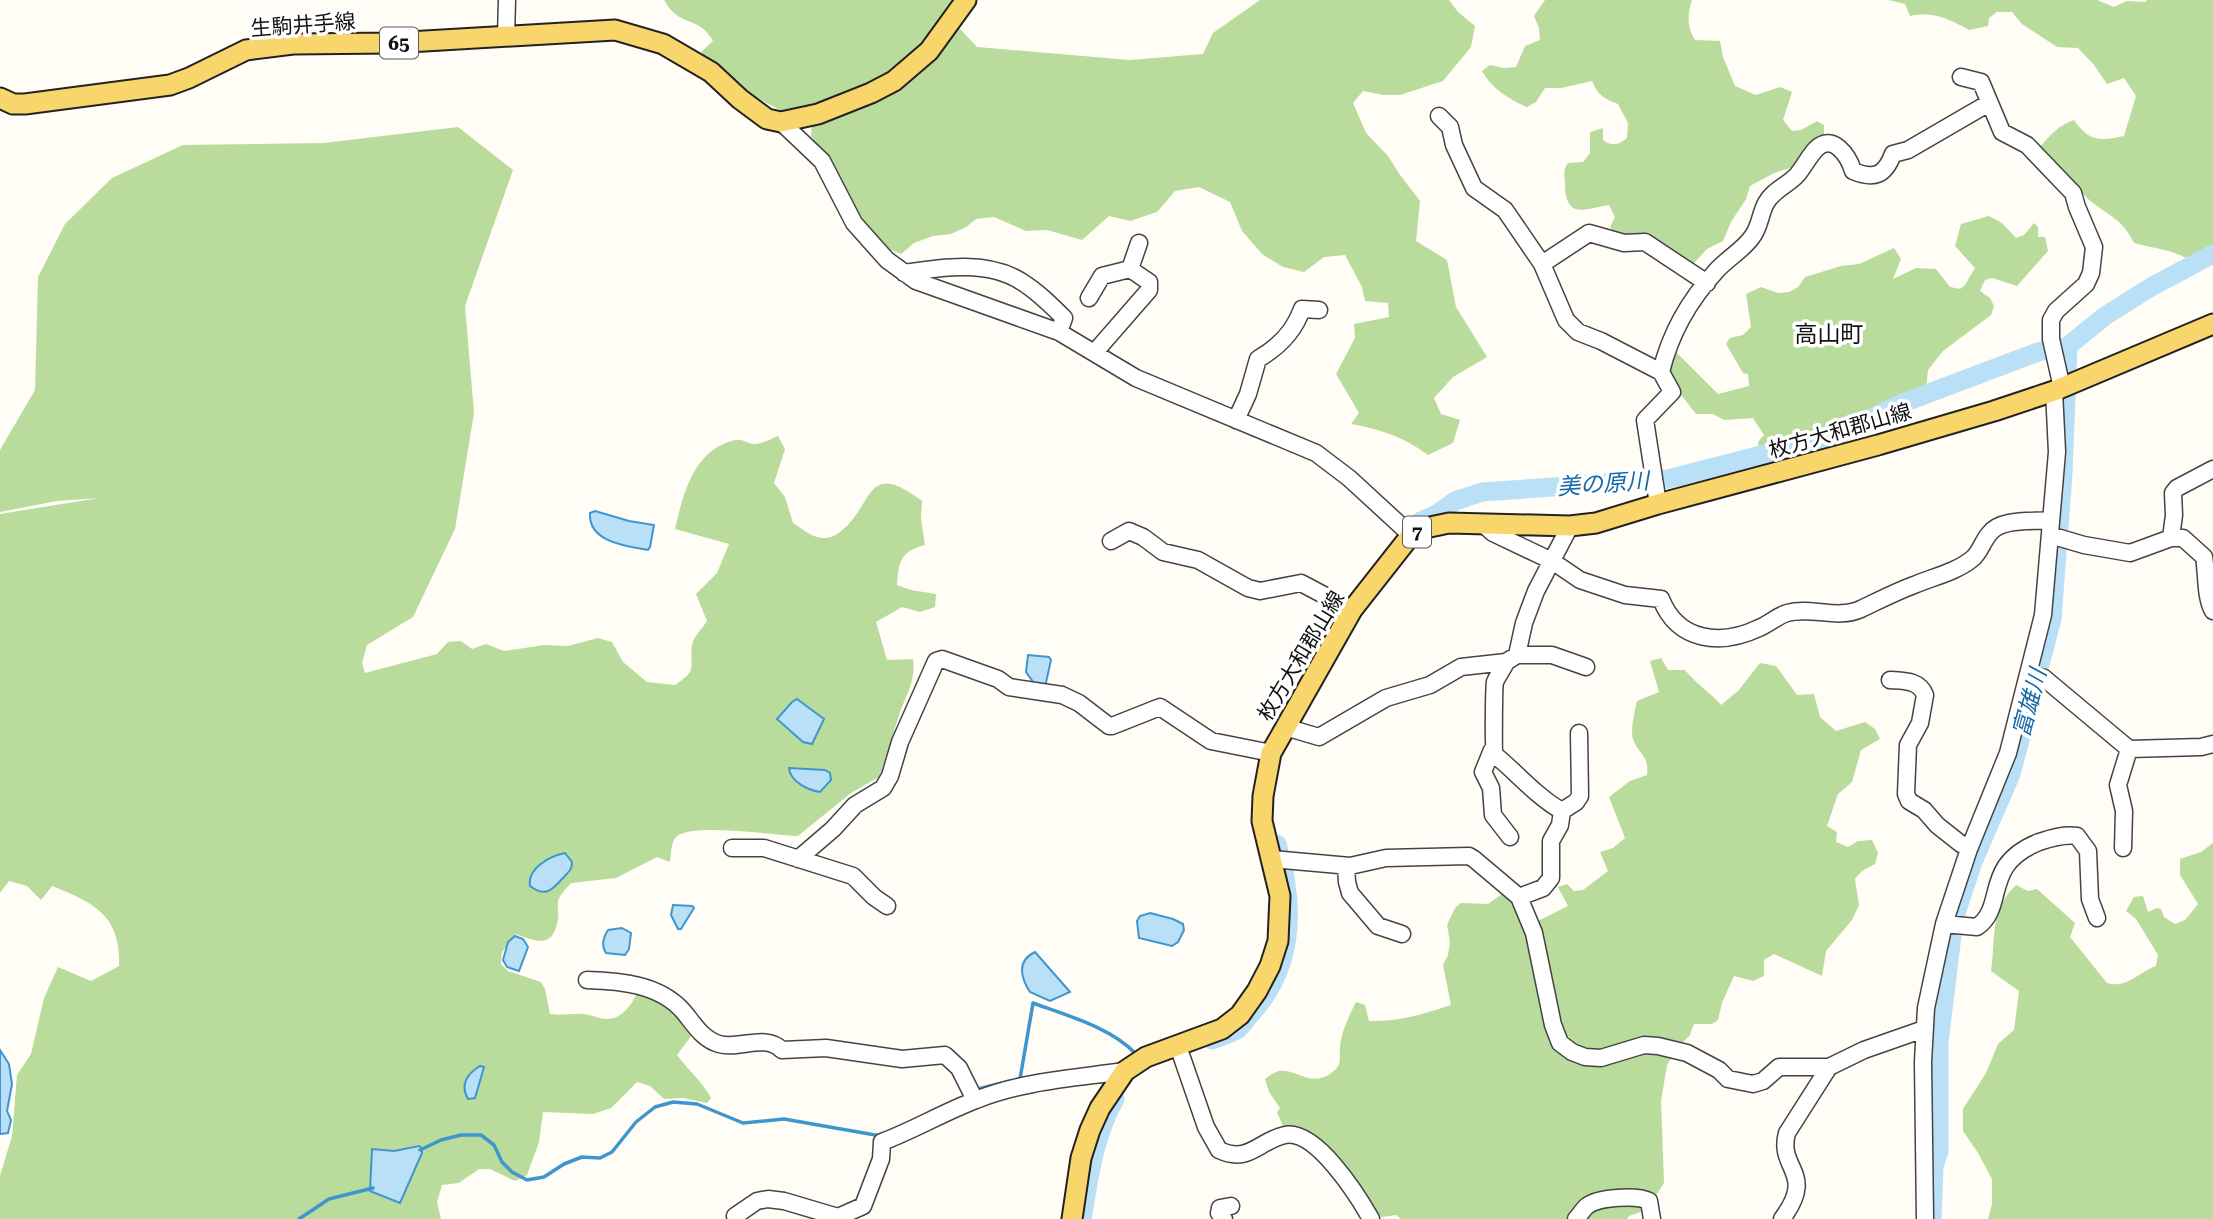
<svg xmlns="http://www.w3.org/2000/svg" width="2213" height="1219" font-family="'Roboto Serif','Noto Sans JP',serif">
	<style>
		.forest { fill: #b9dc9c }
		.water { fill: #b9e0f7; stroke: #3f96cf; stroke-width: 2 }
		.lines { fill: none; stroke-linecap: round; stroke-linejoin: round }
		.stream { stroke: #3f96cf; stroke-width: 3.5 }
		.river { stroke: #b9e0f7; stroke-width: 19 }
		.minor-casing { stroke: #444; stroke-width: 19 }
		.major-casing { stroke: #222; stroke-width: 23 }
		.minor { stroke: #fff; stroke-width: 16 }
		.major { stroke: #f9d66b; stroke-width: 19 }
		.labels { text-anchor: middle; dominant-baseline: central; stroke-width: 7; stroke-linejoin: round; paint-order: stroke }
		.shield { fill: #fff; stroke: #585858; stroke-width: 2 }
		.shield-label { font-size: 19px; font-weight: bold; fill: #111 }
		.street-label { font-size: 21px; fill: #111; stroke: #fff }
		.neighbourhood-label { font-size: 23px; fill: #111; stroke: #fff }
		.water-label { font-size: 23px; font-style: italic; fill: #1768a6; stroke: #fff }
	</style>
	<rect width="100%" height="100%" fill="#fffdf5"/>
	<path class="forest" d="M664 0H956L950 18 977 47 1130 60 1203 54 1213 33 1260 0H1449L1458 12 1475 26 1471 47 1443 81 1400 95H1384L1363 91 1353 103 1366 133 1388 156 1400 175 1420 201 1416 241 1447 260 1456 307 1487 357 1453 377 1434 398 1441 414 1460 420 1453 443 1428 455C1404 437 1380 429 1351 424L1359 413 1336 374 1355 338 1354 324 1389 317 1388 303 1365 301 1362 287 1345 255 1324 257 1304 272 1283 267 1262 254 1242 231 1230 202 1199 187 1175 191 1157 212 1130 221 1109 216 1082 240 1047 230 1026 231 994 217 976 219 966 227 951 234 933 236 914 243 901 254 886 248 858 213 831 164 811 136 812 123C766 106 734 88 701 52L713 41C699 15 679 28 664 0Z
		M1545 0H1692C1687 15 1687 26 1695 40L1720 41 1723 57 1735 86 1756 95 1780 87 1792 92 1783 120 1792 131 1801 130 1817 121 1824 125V137L1799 165 1774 173 1750 186 1746 199 1731 222 1723 241 1707 249 1694 263 1681 262 1615 234 1610 227 1615 217 1609 205C1585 209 1566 220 1565 185 1565 175 1562 171 1568 163L1583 162 1590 153V132L1603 128V140C1612 147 1618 145 1627 138L1628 123 1618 104C1604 99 1597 94 1592 81L1561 88H1545L1536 102 1527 107C1510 100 1491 88 1482 71L1490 65 1504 68 1516 67 1525 46 1540 40 1539 28 1534 16Z
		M1888 0H2097L2114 7 2127 1 2145 2 2147 0H2213V245L2186 258C2169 249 2152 248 2134 243 2121 216 2105 215 2086 197 2078 189 2072 179 2064 171 2055 162 2046 158 2040 147 2050 135 2059 125 2074 120 2089 142 2100 141 2124 136L2136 96 2124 78 2107 84 2094 65 2078 48 2057 47 2022 24 2012 12H1997L1989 18 1988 26 1969 30C1949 19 1934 11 1910 16L1905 4Z
		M458 127 513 170 465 306 474 413 455 529 413 617 367 645 362 663 365 673 437 654 448 642 461 641 472 649 486 644 504 651 544 645 568 646 598 638 612 642 623 662 647 682 675 685C699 669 689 668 692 645 693 637 703 628 707 621L696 594 717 573 729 544 675 529C683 494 694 448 736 440 742 439 747 443 752 444 760 445 771 439 778 436L785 449 774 483 785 497 793 523C801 528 809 535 817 537 823 539 832 538 837 534 875 509 863 456 922 501L921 519 925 545C900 552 899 561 897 585L911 590 936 594 935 607 920 612 902 607 876 622 887 660 913 659C916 680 907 693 900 712 893 734 887 755 879 777L851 793 798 836C773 835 695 823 677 836 671 841 671 854 670 862L657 857 616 878 571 883C567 888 559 895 558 902 557 907 559 913 558 919 553 950 536 941 515 934L502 952 501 964 508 971 541 982 545 989 550 1014C562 1016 573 1013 584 1014 592 1015 599 1019 607 1019 623 1019 632 1004 638 991 660 1003 677 1014 692 1035L677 1055C688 1070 703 1082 711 1098L707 1103 683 1098 664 1099 650 1086 637 1082 611 1108 593 1114 543 1112 539 1142 527 1175 515 1181 490 1169H479L459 1183 442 1185 437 1202 441 1219H0V1176L12 1136 17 1075 31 1054 44 998 58 967 91 981 119 966C121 916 95 903 52 886L41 900 27 886 9 881 0 893V514L99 498 57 501 0 512V450L35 390 38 277 65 224 112 178 183 145 324 143Z
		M1989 216 2002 223 2016 238 2024 235 2034 223 2038 227V237H2045L2048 251 2017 286 1992 278 1985 280 1980 291 1990 298 1994 306 1991 315 1943 351 1928 370 1926 389 1852 426 1823 437 1759 452 1758 442 1764 435 1753 418 1724 420 1713 414H1696L1668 378 1672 348 1718 394 1749 386 1748 374 1743 373 1726 344 1730 338 1743 335 1751 327 1746 294 1761 287 1778 293 1789 292 1798 287 1805 277 1841 266 1859 264 1894 248 1901 259 1893 279 1916 268 1936 269 1950 287 1960 289 1965 285 1975 268 1955 246 1961 224Z
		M1661 658 1668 670H1685C1696 684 1710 692 1721 705L1738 691 1760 663 1776 666 1797 695 1814 694 1820 717 1836 731 1865 722 1875 729 1880 739 1861 750 1852 782 1838 794 1827 826 1837 832 1836 842 1848 847 1858 841 1872 840 1878 853 1875 864 1862 871 1855 879 1859 905 1852 920 1826 951 1822 976 1774 954 1764 960V976L1753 981 1734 976 1722 1003 1718 1020 1712 1024H1694L1690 1035 1678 1047 1667 1065 1661 1101 1664 1183 1646 1210 1629 1216 1627 1219H1401L1396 1215 1382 1217 1370 1208 1360 1189 1284 1129 1277 1112 1280 1108 1269 1092 1265 1079C1269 1076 1274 1072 1279 1071 1300 1069 1312 1091 1336 1069 1342 1063 1339 1056 1340 1048 1341 1032 1349 1016 1356 1002L1365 1005 1369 1021C1398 1022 1424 1014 1451 1005L1443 965 1448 955 1450 942 1447 925 1455 908 1461 903 1488 904 1502 894 1515 900 1536 922 1568 906 1558 887 1567 884 1574 891 1583 890 1608 871 1600 852 1613 848 1625 838 1609 797 1630 781 1647 775C1649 754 1639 756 1633 739 1630 731 1635 709 1637 701L1659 692 1650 661Z
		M2213 843V1219H1988L1992 1204V1179L1978 1153 1963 1131V1109L1986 1073 1998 1044 2014 1030 2019 991 1991 971C1996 938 1989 911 2016 885L2028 891 2037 889 2075 923 2070 937 2107 983C2127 989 2139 972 2156 966L2158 955 2136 919 2126 911 2134 897 2143 896 2148 912 2157 908 2161 909 2164 917 2175 924 2185 920 2198 904 2180 875V859L2201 852Z"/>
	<path class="water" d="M595 511 629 521 654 525 650 547 648 550C626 546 588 542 590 513Z
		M1028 655 1049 657 1051 660 1045 687 1036 686 1026 672Z
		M797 699 824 719 812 744 803 742 777 719 792 702Z
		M789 768 825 770 830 773 831 780 820 792C807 790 790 781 789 768Z
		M565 853 572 862C572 870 569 871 564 877 553 888 547 899 530 886 527 869 549 856 565 853Z
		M673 905 692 906 694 908 681 929H678L671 915Z
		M1150 913 1173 919 1183 924 1184 930 1178 942 1172 946 1139 938 1137 921 1140 916Z
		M622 928 631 933 629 949 625 955 606 953C601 946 603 937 608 930Z
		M515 936 523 939 528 947 519 971 507 967 503 960 508 942Z
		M1035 952 1070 992 1050 1001 1030 992C1021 978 1016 961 1035 952Z
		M0 1050 9 1064 12 1084 7 1111 11 1120 8 1133 0 1134Z
		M480 1066 484 1067 475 1098 468 1099C460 1085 467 1074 480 1066Z
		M419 1146 422 1148V1153L400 1203 370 1191 372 1149 394 1151Z"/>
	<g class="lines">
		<path class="stream" d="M1018 1079H1020L1033 1003C1066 1015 1112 1028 1136 1054
			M974 1090 1010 1081
			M420 1150 441 1140 461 1135H481L494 1145 502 1162 512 1172 527 1180 544 1177 564 1164 582 1157 600 1158 612 1152 636 1122 655 1107 673 1102 697 1104 743 1123 784 1119 881 1136
			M299 1219 329 1199 373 1188"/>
		<path class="river" d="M1408 531 1421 521 1437 514 1455 501 1482 492 1668 479 1835 436 1900 404 2038 352 2068 346 2105 316 2151 287 2213 254
			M1212 1040C1219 1037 1230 1034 1237 1030 1242 1026 1247 1018 1252 1013 1295 965 1295 904 1277 844
			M1082 1219C1089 1178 1094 1136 1115 1099
			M1932 1219 1934 1167 1939 1151V1042L1954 919 1973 862 2011 774 2052 619 2063 474 2068 346"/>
		<defs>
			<path id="minor" d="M506 37 507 0
				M1961 77 1981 82 2002 132 2027 145 2073 193 2077 207 2094 247 2091 273 2086 284 2056 311 2051 320V339L2062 388
				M1439 116 1450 127 1454 145 1474 188 1505 210 1542 264 1566 320 1578 332 1601 341 1661 372 1672 392 1645 420 1658 504
				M781 122 822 161 854 223 887 260 916 281 1059 332 1136 378 1316 453 1349 478 1411 535
				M1542 264 1589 233 1624 243 1645 242 1707 283
				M904 273C942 267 989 260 1022 282 1038 292 1051 305 1064 318L1059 332
				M1089 298 1102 276 1130 269
				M1095 352 1149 290V282L1130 269 1139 243
				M1661 372C1670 334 1690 299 1717 270 1728 258 1743 250 1752 237 1760 227 1760 214 1766 203 1773 190 1788 185 1797 175 1804 167 1809 156 1816 149 1833 132 1849 157 1853 171 1875 180 1885 175 1893 154L1908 150 1989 103
				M1236 420 1248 394 1258 359C1279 347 1294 332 1302 309L1319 310
				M1482 523 1493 533 1552 561 1580 580 1625 595 1661 599C1678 642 1721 646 1759 628 1769 624 1777 616 1787 613 1811 606 1837 620 1861 609 1878 601 1895 592 1914 585 1933 577 1956 572 1972 559 1980 553 1983 540 1990 533 2001 518 2033 522 2050 520
				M2050 535 2084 545 2130 553 2171 538 2174 515 2173 493 2177 488 2213 469
				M2171 538H2183L2204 557C2207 574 2205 597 2213 611
				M1111 541 1129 531 1143 537 1163 552 1198 560 1248 588 1260 591 1301 583 1352 610
				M1517 655H1552L1586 667
				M1506 662C1503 669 1498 675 1495 682 1494 686 1493 751 1495 755 1517 773 1537 797 1562 811L1560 825 1551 841V878L1543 888 1519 897
				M2029 674 2044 678 2129 749 2201 747 2213 744
				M1890 680C1904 681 1919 680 1925 695L1920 723 1908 745 1906 794 1909 801 1924 810 1937 825 1961 844 1970 847
				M1285 727 1319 737 1386 698 1430 685 1461 667 1506 662 1517 655 1524 623 1536 591 1570 526
				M1492 750 1483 772 1491 788 1493 815 1510 837
				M1562 811 1576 802 1580 796 1579 733
				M732 848H764L853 876 874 897 887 906
				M2123 848 2124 811 2118 785 2129 749
				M798 859 833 829 855 805 883 788 890 776 900 742 936 661 942 659 998 679 1009 687 1062 695 1079 703 1109 726H1112L1160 707 1211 741 1271 753
				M1272 859 1350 866 1386 858 1469 856 1474 859 1519 897 1534 933 1553 1025 1560 1043 1572 1052 1585 1057 1601 1058 1644 1045 1658 1046 1687 1053 1719 1070 1728 1079 1753 1084 1763 1081 1779 1067H1829L1864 1050 1924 1029
				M1346 866 1347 882 1350 893 1378 926 1402 934
				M1944 924 1977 927C2007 906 1981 865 2039 842 2051 838 2064 834 2077 836L2088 851 2090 899 2097 918
				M587 980C620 981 659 984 683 1011 694 1024 702 1039 719 1044 739 1050 765 1033 782 1050L826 1048 902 1059 945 1055 959 1068 975 1100
				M1178 1046 1206 1127 1219 1150C1249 1164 1258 1141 1285 1135 1316 1129 1358 1196 1371 1219
				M735 1216 757 1201 768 1199 784 1201 838 1217 863 1206 881 1159 882 1142C914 1130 944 1112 976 1100 1022 1081 1076 1078 1125 1071
				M1224 1219 1219 1213 1220 1208 1231 1206
				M1576 1219C1580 1215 1583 1209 1587 1206 1598 1197 1637 1195 1649 1201L1652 1219
				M1782 1219C1817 1172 1777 1170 1787 1133L1829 1067
				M1925 1219 1923 1062 1926 1008 1944 924 1969 849 2008 753 2043 615 2057 452 2054 391"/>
			<path id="major" d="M0 98 13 104H25L170 85 189 78 246 50 293 44 391 43 615 30 663 44 711 72 740 99 767 119 781 122 818 114 871 93 894 81 929 51 966 0
				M1072 1219 1081 1158 1090 1130 1100 1108 1125 1071 1146 1057 1222 1029 1240 1015 1257 991 1270 966 1278 941 1280 896 1262 821 1263 796 1271 753 1352 610 1411 535 1425 528 1449 523 1570 526 1596 523 1658 504 1878 445 1994 411 2054 391 2213 324"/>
		</defs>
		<use href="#minor" class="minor-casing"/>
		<use href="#major" class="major-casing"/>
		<use href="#minor" class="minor"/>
		<use href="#major" class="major"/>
	</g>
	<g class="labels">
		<g class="shield">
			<rect x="380" y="27.5" width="38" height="31" rx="5"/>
			<rect x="1403" y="516.5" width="28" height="31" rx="5"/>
		</g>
		<g class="shield-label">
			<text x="399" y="43">65</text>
			<text x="1417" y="532">7</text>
		</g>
		<g class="street-label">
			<text transform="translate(303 25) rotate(-4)">生駒井手線</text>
			<text transform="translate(1840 431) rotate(-16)">枚方大和郡山線</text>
			<text transform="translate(1301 656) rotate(-59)">枚方大和郡山線</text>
		</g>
		<g class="neighbourhood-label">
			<text x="1829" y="334">高山町</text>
		</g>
		<g class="water-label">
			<text transform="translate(1603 484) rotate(-4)">美の原川</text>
			<text transform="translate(2030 703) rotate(-75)">富雄川</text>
		</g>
	</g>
</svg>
